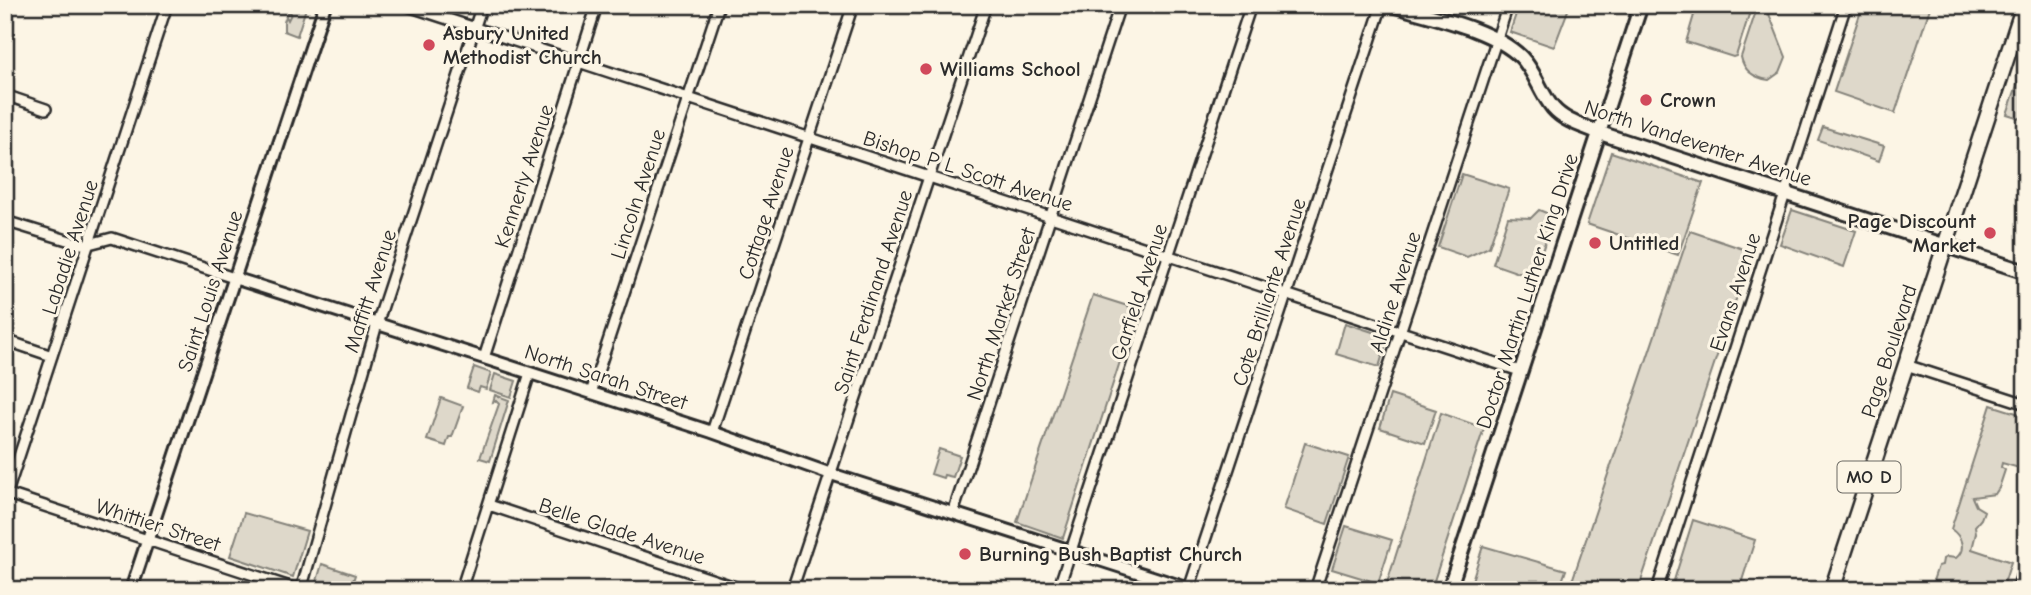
<svg xmlns="http://www.w3.org/2000/svg" width="2031" height="595" font-family="'Comic Neue',sans-serif">
	<style>
		.green { fill: #ded8ca; stroke: #84827a; stroke-width: 2 }
		.lines { fill: none; stroke-linecap: round; stroke-linejoin: round }
		.minor-casing { stroke: #2b2b2b; stroke-width: 14 }
		.tertiary-casing { stroke: #2b2b2b; stroke-width: 16 }
		.secondary-casing { stroke: #2b2b2b; stroke-width: 18 }
		.primary-casing { stroke: #2b2b2b; stroke-width: 19 }
		.minor { stroke: #fcf5e5; stroke-width: 9 }
		.tertiary { stroke: #fcf5e5; stroke-width: 10 }
		.secondary { stroke: #fcf5e5; stroke-width: 12 }
		.primary { stroke: #fcf5e5; stroke-width: 14 }
		.poi-dot { fill: #d1495b; stroke: #fcf5e5; stroke-width: 2.5 }
		.labels { text-anchor: middle; dominant-baseline: central; stroke-width: 6; stroke-linejoin: round; paint-order: stroke }
		.shield { fill: #fcf5e5; stroke: #6a6863; stroke-width: 2 }
		.shield-label { font-size: 19px; font-weight: bold; fill: #2b2b2b }
		.poi-label { font-size: 21px; font-weight: bold; fill: #2b2b2b; stroke: #fcf5e5; text-anchor: start }
		.street-label { font-size: 21px; fill: #2b2b2b; stroke: #fcf5e5 }
	</style>
	<rect width="100%" height="100%" fill="#fcf5e5"/>
	<filter id="ink" filterUnits="userSpaceOnUse"><feTurbulence type="fractalNoise" baseFrequency=".0143" numOctaves="2"/><feDisplacementMap in="SourceGraphic" scale="14" xChannelSelector="R" yChannelSelector="G"/><feConvolveMatrix kernelMatrix="1 2 1 2 8 2 1 2 1" color-interpolation-filters="sRGB"/></filter>
	<g filter="url(#ink)">
		<path class="green" d="M290 5H307L297 36 284 31V22L286 16 288 20 291 14 290 11 287 14Z
			M1519 5H1570L1554 47 1510 32Z
			M1672 5H1752L1736 56 1733 57 1686 42 1694 15Z
			M1758 5H1765L1767 9 1786 57 1780 72 1769 80C1755 78 1744 72 1741 57Z
			M1863 5H1931L1895 113 1834 92Z
			M2024 65 2026 66V120L2007 114Z
			M1823 127 1884 146 1879 161 1818 140Z
			M1611 152 1703 183 1678 255 1587 224Z
			M1462 174 1509 189 1489 247 1467 257 1438 247Z
			M1539 210 1554 216 1533 278 1493 264 1508 217 1531 218Z
			M1792 210 1856 231 1844 267 1780 244Z
			M1690 231 1752 252 1638 590H1569Z
			M1093 295 1137 309 1063 538 1017 522Z
			M1345 323 1388 337 1379 367 1336 354Z
			M474 367 491 373 486 389 480 387 478 392 467 388Z
			M495 374 516 381 511 397 490 390Z
			M495 395 509 400 490 461 480 458 499 404 496 401 493 402Z
			M1390 395 1436 410 1425 443 1380 428Z
			M441 398 463 406 452 437H449L446 446 427 440Z
			M1991 405 2026 416V470L2002 463 2001 467 2005 470 1999 488 1995 494 1972 497 1976 506 1984 511 1981 519 1975 526 1976 533 1972 549 2011 562 2002 590H1930L1938 566 1942 565 1943 559 1947 557 1956 558C1967 549 1961 536 1951 529Z
			M1441 413 1484 428 1431 590H1408L1387 583Z
			M1305 443 1349 457 1327 524 1284 509Z
			M939 449 960 456 953 477 944 475 943 478 931 474Z
			M244 513 307 531 293 577 230 556Z
			M1693 520 1755 540 1739 590H1671Z
			M1346 526 1392 540 1378 583 1332 569Z
			M1483 546 1566 570 1559 590H1469Z
			M322 564 355 575 350 590H334L316 584Z"/>
		<g class="lines">
			<defs>
				<path id="minor" d="M405 5 1520 371
					M5 6V5
					M5 95 46 109
					M5 221 80 244H89L112 238 234 278
					M5 340 52 356
					M484 358 597 5
					M1906 365 2026 404
					M591 393 719 5
					M712 432 853 5
					M5 493 299 590
					M5 499 167 5
					M489 505 744 590
					M953 513 1120 5
					M1189 589 1382 5
					M301 590 377 324 482 5
					M461 590 530 373
					M792 590 986 5
					M1058 590 1251 5
					M1315 590 1508 5
					M1657 590 1846 5
					M2017 590 2026 562"/>
				<path id="tertiary" d="M234 278 484 358 712 432 831 474 1193 590
					M131 590 325 5"/>
				<path id="secondary" d="M1392 5C1431 17 1491 28 1521 57 1535 71 1540 93 1553 108 1565 122 1584 126 1600 133L2026 272
					M1449 590 1641 5"/>
				<path id="primary" d="M1832 590 2024 5"/>
			</defs>
			<use href="#minor" class="minor-casing"/>
			<use href="#tertiary" class="tertiary-casing"/>
			<use href="#secondary" class="secondary-casing"/>
			<use href="#primary" class="primary-casing"/>
			<use href="#minor" class="minor"/>
			<use href="#tertiary" class="tertiary"/>
			<use href="#secondary" class="secondary"/>
			<use href="#primary" class="primary"/>
		</g>
	</g>
	<g class="poi-dot">
		<circle cx="429" cy="45" r="7"/>
		<circle cx="926" cy="69" r="7"/>
		<circle cx="1646" cy="100" r="7"/>
		<circle cx="1990" cy="233" r="7"/>
		<circle cx="1595" cy="243" r="7"/>
		<circle cx="965" cy="554" r="7"/>
	</g>
	<g class="labels">
		<rect class="shield" x="1837.5" y="461.5" width="63" height="31" rx="5"/>
		<g class="shield-label">
			<text x="1869" y="477">MO D</text>
		</g>
		<g class="poi-label">
			<text x="443" y="33">Asbury United<tspan x="443" dy="24">Methodist Church</tspan></text>
			<text x="940" y="69">Williams School</text>
			<text x="1660" y="100">Crown</text>
			<text x="1976" y="221" text-anchor="end">Page Discount<tspan x="1976" dy="24">Market</tspan></text>
			<text x="1609" y="243">Untitled</text>
			<text x="979" y="554">Burning Bush Baptist Church</text>
		</g>
		<g class="street-label">
			<text transform="translate(1698 143) rotate(18)">North Vandeventer Avenue</text>
			<text transform="translate(968 171) rotate(18)">Bishop P L Scott Avenue</text>
			<text transform="translate(524 176) rotate(-72)">Kennerly Avenue</text>
			<text transform="translate(638 194) rotate(-72)">Lincoln Avenue</text>
			<text transform="translate(766 213) rotate(-72)">Cottage Avenue</text>
			<text transform="translate(70 247) rotate(-72)">Labadie Avenue</text>
			<text transform="translate(210 291) rotate(-72)">Saint Louis Avenue</text>
			<text transform="translate(370 291) rotate(-72)">Maffitt Avenue</text>
			<text transform="translate(1527 291) rotate(-72)">Doctor Martin Luther King Drive</text>
			<text transform="translate(873 292) rotate(-72)">Saint Ferdinand Avenue</text>
			<text transform="translate(1139 292) rotate(-72)">Garfield Avenue</text>
			<text transform="translate(1269 292) rotate(-72)">Cote Brilliante Avenue</text>
			<text transform="translate(1395 292) rotate(-72)">Aldine Avenue</text>
			<text transform="translate(1735 292) rotate(-72)">Evans Avenue</text>
			<text transform="translate(1001 314) rotate(-72)">North Market Street</text>
			<text transform="translate(1889 351) rotate(-72)">Page Boulevard</text>
			<text transform="translate(606 377) rotate(18)">North Sarah Street</text>
			<text transform="translate(158 525) rotate(18)">Whittier Street</text>
			<text transform="translate(622 531) rotate(18)">Belle Glade Avenue</text>
		</g>
	</g>
	<rect width="2031" height="595" fill="none" stroke="#fcf5e5" stroke-width="28"/>
	<rect x="14" y="14" width="2003" height="567" fill="none" stroke="#2b2b2b" stroke-width="2.5" filter="url(#ink)"/>
</svg>
